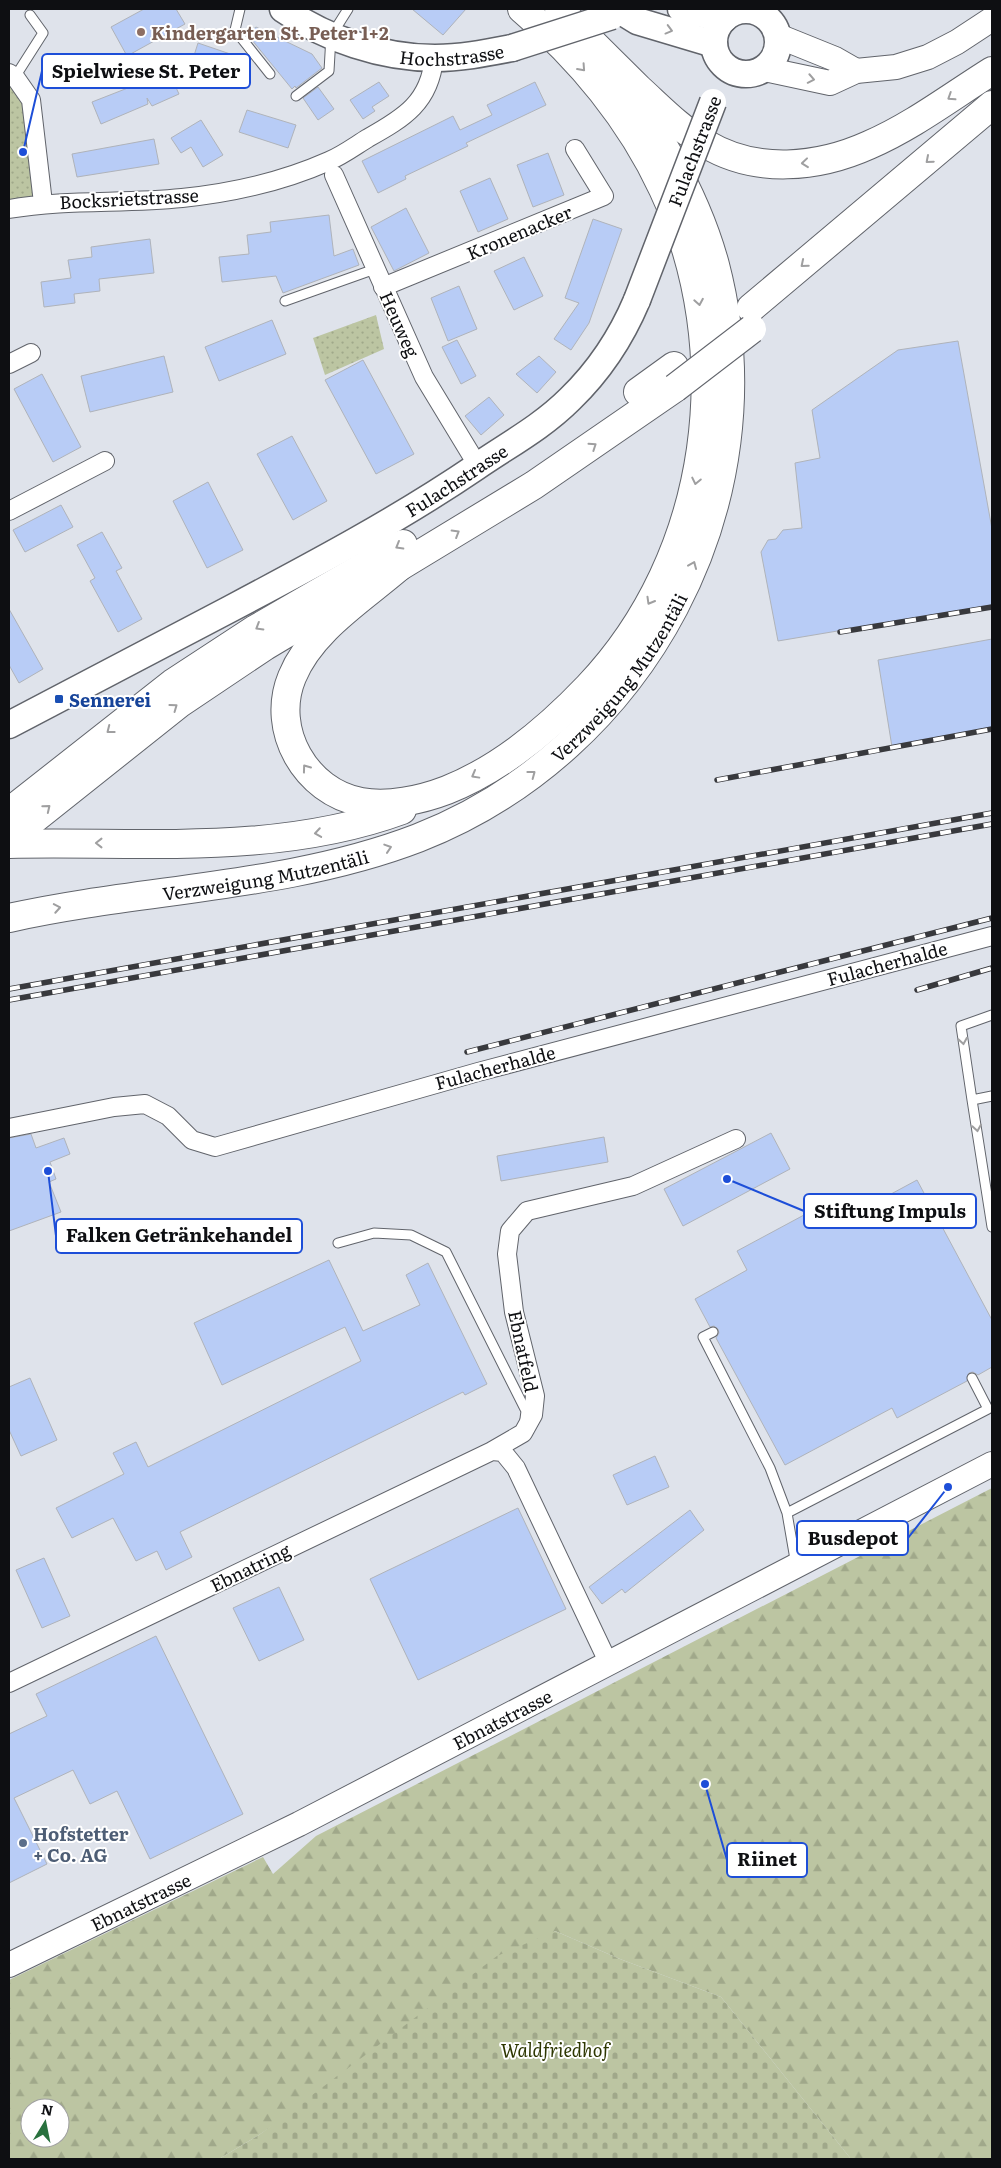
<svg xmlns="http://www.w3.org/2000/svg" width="1001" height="2168" font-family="Literata,serif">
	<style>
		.forest { fill: url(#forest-firs); fill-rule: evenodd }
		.cemetery { fill: url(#cemetery-stones) }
		.park { fill: url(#park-dots) }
		.building { fill: #b8ccf6; stroke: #afb3ba }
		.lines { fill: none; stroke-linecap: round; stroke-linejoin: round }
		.lane-casing { stroke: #61646b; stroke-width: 11 }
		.street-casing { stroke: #61646b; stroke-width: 20 }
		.secondary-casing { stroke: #61646b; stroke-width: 26 }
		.primary-casing { stroke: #61646b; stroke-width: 29 }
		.highway-casing { stroke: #61646b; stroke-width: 30 }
		.lane { stroke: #fff; stroke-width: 9 }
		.street { stroke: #fff; stroke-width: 18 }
		.secondary { stroke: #fff; stroke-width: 24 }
		.primary { stroke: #fff; stroke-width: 26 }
		.highway { stroke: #fff; stroke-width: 28 }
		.rail-casing { stroke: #38393d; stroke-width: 5.5 }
		.rail { stroke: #fff; stroke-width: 4; stroke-dasharray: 11; stroke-linecap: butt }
		.primary-bridge-casing { stroke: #61646b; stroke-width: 29; stroke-linecap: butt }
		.highway-bridge-casing { stroke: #61646b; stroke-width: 30; stroke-linecap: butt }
		.primary-bridge { stroke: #fff; stroke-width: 26 }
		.highway-bridge { stroke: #fff; stroke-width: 28 }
		.oneway { stroke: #9f9fa0 }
		.education-dot { fill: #8d6e63; stroke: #fff; stroke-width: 2 }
		.transit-dot { fill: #1a4fb4; stroke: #fff; stroke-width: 2 }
		.service-dot { fill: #5c6f8a; stroke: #fff; stroke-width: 2 }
		.labels { text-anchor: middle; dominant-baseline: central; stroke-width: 4; stroke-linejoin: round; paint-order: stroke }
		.education-label { font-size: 18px; font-weight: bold; fill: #785e54; stroke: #fff; text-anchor: start }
		.street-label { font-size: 18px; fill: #0e0f12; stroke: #fff }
		.transit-label { font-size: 18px; font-weight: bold; fill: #164399; stroke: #fff; text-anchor: start }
		.service-label { font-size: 18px; font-weight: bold; fill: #4e5e75; stroke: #fff; text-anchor: start }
		.park-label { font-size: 18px; font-style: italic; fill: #2d3600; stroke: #fff }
		.leader { fill: none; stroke: #1d4ed8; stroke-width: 2 }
		.callout-dot { fill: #1d4ed8; stroke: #fff; stroke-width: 2 }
		.callout { fill: #fff; stroke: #1d4ed8; stroke-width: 2 }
		.callout-label { font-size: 19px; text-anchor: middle; font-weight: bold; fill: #0e0f12 }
	</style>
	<defs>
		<pattern id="forest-firs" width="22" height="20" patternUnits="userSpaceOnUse" patternTransform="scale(1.25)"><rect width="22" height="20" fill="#bcc5a2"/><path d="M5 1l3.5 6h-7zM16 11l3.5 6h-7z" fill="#a0a88a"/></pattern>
		<pattern id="cemetery-stones" width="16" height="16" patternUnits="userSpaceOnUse" patternTransform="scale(1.25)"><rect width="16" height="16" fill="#bcc5a2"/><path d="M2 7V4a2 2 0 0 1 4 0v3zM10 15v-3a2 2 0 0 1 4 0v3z" fill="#a0a88a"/></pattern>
		<pattern id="park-dots" width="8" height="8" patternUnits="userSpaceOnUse" patternTransform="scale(1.25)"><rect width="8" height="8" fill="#bcc5a2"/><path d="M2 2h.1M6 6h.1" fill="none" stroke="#a0a88a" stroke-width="1.8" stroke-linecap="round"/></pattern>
	</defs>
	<rect width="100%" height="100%" fill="#dfe3eb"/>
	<path class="forest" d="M992 1488V2159H851L721 1997 620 1959 555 1931 259 2135 219 2159H9V1980L263 1857 273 1874 316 1836ZM30 2108H60V2138H30Z"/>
	<path class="cemetery" d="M555 1931 620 1959 721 1997 851 2159H219L259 2135 497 1956Z"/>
	<path class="park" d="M9 73 31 100 43 203 9 209Z
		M376 315 384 349 325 375 313 338Z"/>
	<path class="building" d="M144 9H176L185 24 127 56 111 27Z
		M412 9H466L443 35Z
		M256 27 312 54 322 68 296 88 295 86 292 89 247 34Z
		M198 43 242 58 235 79 191 65Z
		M166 66 179 94 152 106 147 98 148 104 101 124 92 102 138 84 136 81Z
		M379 82 389 96 372 107 375 111 363 119 350 100Z
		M535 82 546 105 466 143 468 146 405 176 406 179 378 193 362 161 453 116 460 130 492 115 487 105Z
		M318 87 334 109 318 120 303 98Z
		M247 110 296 125 288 148 239 132Z
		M201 120 223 155 203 167 191 147 181 153 171 138Z
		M154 139 159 164 77 177 72 154Z
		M548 153 564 195 533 207 517 165Z
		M490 178 508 219 478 232 460 191Z
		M406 208 429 253 394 271 371 227Z
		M329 215 334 256 353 249 359 265 283 293 276 276 222 282 219 257 249 254 247 235 271 232 270 222Z
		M593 219 622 229 589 323 571 350 554 339 579 303 565 298Z
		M150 239 154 273 99 279 100 291 74 294 75 303 44 307 41 282 71 278 68 260 92 257 91 247Z
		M524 257 543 296 514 310 494 271Z
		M459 286 477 329 448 341 431 298Z
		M272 320 286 354 219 381 205 347Z
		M457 340 476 376 461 384 442 347Z
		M958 341 992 529V605L778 641 761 552 768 540 776 539 783 530 802 528 795 463 820 458 812 410 898 350Z
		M164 356 173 392 90 412 81 376Z
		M539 356 556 372 537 393 516 374Z
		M363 360 414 454 376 474 325 380Z
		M42 374 81 447 53 462 14 389Z
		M489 397 504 415 481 435 465 416Z
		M292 436 327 501 293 520 257 454Z
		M208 482 243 550 207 568 173 501Z
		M61 505 73 527 25 552 13 530Z
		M102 532 122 568 116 571 142 619 118 632 90 581 95 578 77 545Z
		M9 609 43 669 19 683 9 665Z
		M992 639V729L892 747 878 660Z
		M771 1133 790 1169 683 1226 664 1189Z
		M31 1134 36 1148 64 1138 70 1154 50 1162 56 1179 49 1182 61 1212 9 1231V1138Z
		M604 1137 608 1162 501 1181 497 1156Z
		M917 1180 992 1320V1367L978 1375 973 1372 969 1373 967 1381 897 1418 892 1408 785 1465 716 1338 719 1333 718 1329 714 1326 710 1327 695 1299 747 1270 737 1251 817 1208 828 1228Z
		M329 1260 363 1331 420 1305 406 1275 428 1263 487 1384 465 1395 463 1392 180 1532 192 1557 166 1570 157 1551 136 1561 113 1518 72 1538 56 1508 124 1474 113 1453 136 1442 148 1467 361 1361 345 1327 222 1385 194 1323Z
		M30 1378 57 1440 21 1456 9 1430V1387Z
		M655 1456 669 1487 627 1505 613 1475Z
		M518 1508 566 1609 418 1680 370 1579Z
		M690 1510 704 1530 625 1593 622 1589 602 1604 589 1587Z
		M44 1558 70 1616 42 1628 16 1570Z
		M279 1587 304 1640 259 1661 233 1608Z
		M156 1636 243 1814 150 1859 117 1791 90 1804 73 1770 14 1798 47 1864 9 1883V1734L47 1716 36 1694Z"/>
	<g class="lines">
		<defs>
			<path id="lane" d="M240 9 235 30 270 74
				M15 77 43 33 30 15
				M296 96 329 71 331 36 348 9
				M285 301 375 269
				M992 1096 972 1100 992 1227
				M972 1100 961 1026 992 1015
				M338 1243 374 1233 411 1235 446 1252 526 1411 525 1419
				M713 1332 703 1337 770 1468 787 1513 796 1565
				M787 1513 988 1409 972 1378"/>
			<path id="street" d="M9 73 15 77 31 100 43 203
				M334 175 424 377 478 466
				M9 209C66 199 124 204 182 198 231 193 284 181 329 161 343 155 355 146 368 138 404 118 430 102 434 58
				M383 287 604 196 575 149
				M9 364 31 353
				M9 511 105 461
				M9 1128 114 1107 145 1104 168 1116 192 1140 215 1147 478 1072 992 936
				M492 1451 523 1433 533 1415 535 1396 514 1312 507 1254 510 1231 527 1211 633 1186 736 1139
				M9 1683 492 1451 503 1452 516 1468 609 1664"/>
			<g id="secondary">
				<path d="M778 36 835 59 856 71"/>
				<path d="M764 69 830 83 856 71 896 67 928 57 957 42 992 19"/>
				<path id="s1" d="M9 1965 299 1824 992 1464"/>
			</g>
			<g id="primary">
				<path id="s2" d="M283 9C326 39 382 58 435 58 461 58 486 53 512 48"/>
				<path d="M681 9 724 19"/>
				<circle cx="746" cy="42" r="32"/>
				<path d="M624 13 637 21 714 44"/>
				<path id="s3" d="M9 725C83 686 157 647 232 608 315 564 398 520 476 467 508 445 542 427 570 399 599 371 621 338 637 300"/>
			</g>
			<g id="highway">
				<path d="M559 9C585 36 612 62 639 89 660 108 681 130 706 144 756 174 818 168 869 145 913 126 952 96 992 71"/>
				<path d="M751 308 992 105"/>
				<path d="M638 392 674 366"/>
				<path d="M399 567C362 599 311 630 292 677 270 730 306 792 361 802 388 807 421 800 447 790 500 769 549 728 588 687 713 556 739 351 663 189 631 120 580 58 522 9"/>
				<path d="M384 576 534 485 675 388"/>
				<path d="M9 812 173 683 254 630 403 544"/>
				<path d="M9 839 180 703 265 646 342 600"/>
				<path d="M9 844C140 841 277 856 402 810"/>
				<path id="s4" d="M9 918C144 888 288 888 418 838 643 750 777 502 715 265 694 187 650 121 604 55"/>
			</g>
		</defs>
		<use href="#lane" class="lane-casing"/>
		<use href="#street" class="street-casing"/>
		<use href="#secondary" class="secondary-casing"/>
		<use href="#primary" class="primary-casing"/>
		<use href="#highway" class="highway-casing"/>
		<use href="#lane" class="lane"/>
		<use href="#street" class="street"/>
		<use href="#secondary" class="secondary"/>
		<use href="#primary" class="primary"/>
		<use href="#highway" class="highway"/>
		<defs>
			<path id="rail" d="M840 632 992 607
				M717 780 992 729
				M9 989 992 813
				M917 990 992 968
				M9 1000 992 824
				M467 1052 992 918"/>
		</defs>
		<use href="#rail" class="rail-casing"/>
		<use href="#rail" class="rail"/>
		<defs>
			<path id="primary-bridge" d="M512 48 612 16
				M637 300 713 102"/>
			<path id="highway-bridge" d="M675 388 752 329"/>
		</defs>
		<use href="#primary-bridge" class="primary-bridge-casing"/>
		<use href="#highway-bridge" class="highway-bridge-casing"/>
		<use href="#primary-bridge" class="primary-bridge"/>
		<use href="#highway-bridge" class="highway-bridge"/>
	</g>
	<defs><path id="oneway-chevron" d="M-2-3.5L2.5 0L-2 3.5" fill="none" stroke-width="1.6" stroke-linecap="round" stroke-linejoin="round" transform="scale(1.25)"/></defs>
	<g class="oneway">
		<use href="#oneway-chevron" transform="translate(669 30) rotate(15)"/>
		<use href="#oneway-chevron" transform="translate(582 68) rotate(48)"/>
		<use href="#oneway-chevron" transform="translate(811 79) rotate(11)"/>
		<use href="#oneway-chevron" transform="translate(951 97) rotate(147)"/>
		<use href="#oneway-chevron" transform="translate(929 160) rotate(139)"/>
		<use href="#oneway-chevron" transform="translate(805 163) rotate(174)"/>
		<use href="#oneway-chevron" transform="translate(804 264) rotate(140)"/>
		<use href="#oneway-chevron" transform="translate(699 302) rotate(80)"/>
		<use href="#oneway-chevron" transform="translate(593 446) rotate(-34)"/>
		<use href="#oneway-chevron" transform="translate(696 481) rotate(102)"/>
		<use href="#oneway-chevron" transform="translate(456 533) rotate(-31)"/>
		<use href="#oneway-chevron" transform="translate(399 546) rotate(150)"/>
		<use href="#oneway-chevron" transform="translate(693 565) rotate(-67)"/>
		<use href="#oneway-chevron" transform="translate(650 601) rotate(120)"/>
		<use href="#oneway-chevron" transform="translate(259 627) rotate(149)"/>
		<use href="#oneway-chevron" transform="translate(174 707) rotate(-36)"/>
		<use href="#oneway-chevron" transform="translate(110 730) rotate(142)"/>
		<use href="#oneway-chevron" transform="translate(306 768) rotate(-126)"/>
		<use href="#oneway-chevron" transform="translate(532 774) rotate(-37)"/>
		<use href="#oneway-chevron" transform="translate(475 775) rotate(151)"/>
		<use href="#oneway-chevron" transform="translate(47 808) rotate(-39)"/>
		<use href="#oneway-chevron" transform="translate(318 833) rotate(171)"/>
		<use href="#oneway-chevron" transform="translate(99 843) rotate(-180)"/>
		<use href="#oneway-chevron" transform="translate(388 848) rotate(-18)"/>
		<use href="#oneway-chevron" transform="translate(57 908) rotate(-10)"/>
		<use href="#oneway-chevron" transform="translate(963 1041) rotate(81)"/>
		<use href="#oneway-chevron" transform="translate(977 1128) rotate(81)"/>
	</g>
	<circle class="education-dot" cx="141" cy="32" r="5"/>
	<rect class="transit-dot" x="54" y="694" width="10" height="10" rx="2.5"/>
	<circle class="service-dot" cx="23" cy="1843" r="5"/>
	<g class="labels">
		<g class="education-label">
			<text x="151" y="32">Kindergarten St. Peter 1+2</text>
		</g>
		<g class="street-label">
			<text stroke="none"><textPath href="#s2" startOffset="179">Hochstrasse</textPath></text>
			<text transform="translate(694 151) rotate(-69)">Fulachstrasse</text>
			<text transform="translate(129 198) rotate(-3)">Bocksrietstrasse</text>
			<text transform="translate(519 232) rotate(-23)">Kronenacker</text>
			<text transform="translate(400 324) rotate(66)">Heuweg</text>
			<text stroke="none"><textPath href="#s3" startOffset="510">Fulachstrasse</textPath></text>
			<text stroke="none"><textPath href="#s4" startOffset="680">Verzweigung Mutzentäli</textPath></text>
			<text stroke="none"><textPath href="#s4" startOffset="260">Verzweigung Mutzentäli</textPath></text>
			<text transform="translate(887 963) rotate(-15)">Fulacherhalde</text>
			<text transform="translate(495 1067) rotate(-15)">Fulacherhalde</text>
			<text transform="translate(524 1351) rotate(78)">Ebnatfeld</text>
			<text transform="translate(250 1567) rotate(-26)">Ebnatring</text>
			<text stroke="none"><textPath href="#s1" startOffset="551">Ebnatstrasse</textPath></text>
			<text stroke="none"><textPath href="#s1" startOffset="146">Ebnatstrasse</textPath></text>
		</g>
		<g class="transit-label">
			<text x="69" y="699">Sennerei</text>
		</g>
		<g class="service-label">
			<text x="33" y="1833">Hofstetter<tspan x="33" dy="21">+ Co. AG</tspan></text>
		</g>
		<g class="park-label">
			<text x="555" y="2049">Waldfriedhof</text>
		</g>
	</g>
	<path class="leader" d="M23 152L42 71M727 1179L804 1211M48 1171L56 1236M948 1487L908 1538M705 1784L727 1860"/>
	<g class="callout-dot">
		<circle cx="23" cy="152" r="5"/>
		<circle cx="727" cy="1179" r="5"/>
		<circle cx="48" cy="1171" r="5"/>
		<circle cx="948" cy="1487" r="5"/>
		<circle cx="705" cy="1784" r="5"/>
	</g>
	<g class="callout">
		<rect x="42" y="54" width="208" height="34" rx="5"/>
		<rect x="804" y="1194" width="172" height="34" rx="5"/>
		<rect x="56" y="1219" width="246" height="34" rx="5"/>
		<rect x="797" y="1521" width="111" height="34" rx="5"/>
		<rect x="727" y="1843" width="80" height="34" rx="5"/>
	</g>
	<g class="callout-label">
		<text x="146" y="78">Spielwiese St. Peter</text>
		<text x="890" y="1218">Stiftung Impuls</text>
		<text x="179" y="1242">Falken Getränkehandel</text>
		<text x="853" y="1545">Busdepot</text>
		<text x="767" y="1866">Riinet</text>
	</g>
	<rect width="1001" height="2168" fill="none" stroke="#0e0f12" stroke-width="20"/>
	<g transform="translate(45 2123) rotate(10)"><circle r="24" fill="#ffffff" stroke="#9f9fa0"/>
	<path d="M0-4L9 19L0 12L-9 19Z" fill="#28713e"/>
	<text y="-8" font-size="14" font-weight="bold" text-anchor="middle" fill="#0e0f12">N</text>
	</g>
</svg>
